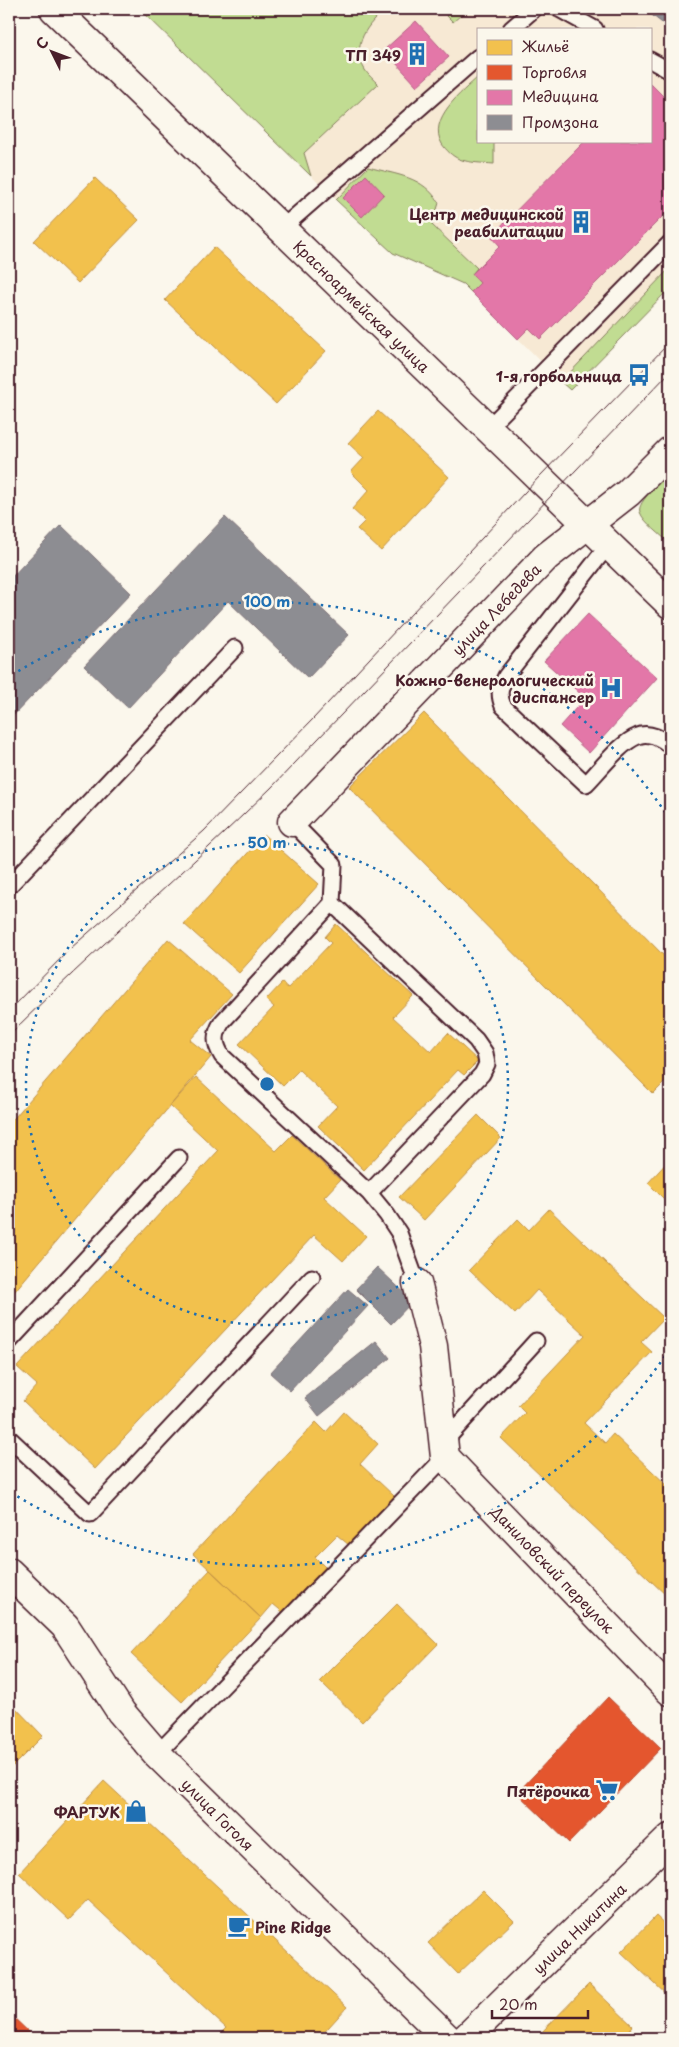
<svg xmlns="http://www.w3.org/2000/svg" width="679" height="2047" font-family="'Playpen Sans',sans-serif">
	<style>
		.built { fill: #f7e9d4; fill-rule: evenodd }
		.green { fill: #c1dc92; stroke: #867e5e }
		.homes { fill: #f2c14e; stroke: #c09044 }
		.shops { fill: #e4572e; stroke: #b6462d }
		.health { fill: #e377a8; stroke: #b55d82 }
		.industry { fill: #8d8d92; stroke: #796c73 }
		.lines { fill: none; stroke-linecap: round; stroke-linejoin: round }
		.lane-casing { stroke: #4a1f2b; stroke-width: 19 }
		.street-casing { stroke: #4a1f2b; stroke-width: 31 }
		.secondary-casing { stroke: #4a1f2b; stroke-width: 31 }
		.lane { stroke: #fbf7ec; stroke-width: 15 }
		.street { stroke: #fbf7ec; stroke-width: 28 }
		.secondary { stroke: #fbf7ec; stroke-width: 28 }
		.tram { stroke: #4a1f2b; stroke-width: 1 }
		.ring { fill: none; stroke: #1f6fb2; stroke-width: 2.5; stroke-dasharray: 2.5 5 }
		.labels { text-anchor: middle; dominant-baseline: central; stroke-width: 5; stroke-linejoin: round; paint-order: stroke }
		.poi-label { font-size: 15px; font-weight: bold; fill: #4a1f2b; stroke: #fbf7ec; text-anchor: end }
		.street-label { font-size: 15px; fill: #4a1f2b; stroke: #fbf7ec }
		.centre { fill: #1f6fb2; stroke: #fbf7ec; stroke-width: 2.5 }
		.ring-label { font-size: 15px; text-anchor: middle; font-weight: bold; fill: #1f6fb2; stroke: #fbf7ec; stroke-width: 5; stroke-linejoin: round; paint-order: stroke }
	</style>
	<rect width="100%" height="100%" fill="#fbf7ec"/>
	<filter id="ink" filterUnits="userSpaceOnUse"><feTurbulence type="fractalNoise" baseFrequency=".02" numOctaves="2"/><feDisplacementMap in="SourceGraphic" scale="10" xChannelSelector="R" yChannelSelector="G"/><feConvolveMatrix kernelMatrix="1 2 1 2 8 2 1 2 1" color-interpolation-filters="sRGB"/></filter>
	<g filter="url(#ink)">
		<path class="built" d="M140 9H644L670 29V288L570 390 463 284 393 253 311 176ZM478 29H650V141H478Z"/>
		<path class="green" d="M140 9H386C368 23 350 46 365 70 368 75 374 80 378 84L304 153 311 176Z
			M440 9H468L453 22Z
			M478 77V141H494V164C483 163 469 163 459 159 452 156 446 150 442 144 427 119 462 92 478 77Z
			M368 167C397 175 423 176 439 203L432 225 477 268 472 274 480 283 471 292 463 284 393 253 336 200Z
			M670 268V288L570 390 561 382Z
			M670 472V544C663 536 643 522 640 512 636 502 663 480 670 472Z"/>
		<path class="homes" d="M95 178 139 220 78 283 34 241Z
			M214 247 326 351 276 404 165 300Z
			M378 411 449 477 381 551 357 529 365 521 352 509 369 490 351 472 364 458 348 443Z
			M424 713 670 962V1077L653 1094 349 787Z
			M264 835 319 884 239 973 184 924Z
			M336 924 413 996 393 1017 431 1052 448 1033 478 1061 464 1075 458 1070 364 1170 318 1126 337 1106 299 1070 283 1086 239 1044 274 1007 266 1000 282 983 288 988 331 943 325 937Z
			M168 939 232 994 190 1040 211 1057 9 1298V1124Z
			M196 1077 276 1151 292 1135 340 1180 324 1197 366 1236 343 1261 314 1235 95 1469 23 1401 37 1385 17 1367 218 1151 170 1106Z
			M478 1115 501 1138 424 1220 399 1197Z
			M670 1159V1205L648 1183Z
			M549 1209 664 1318 641 1342 652 1352 584 1423 605 1443 613 1434 670 1488V1599L501 1438 525 1413 518 1406 585 1335 537 1290 515 1314 469 1270 518 1219 529 1230Z
			M344 1412 378 1444 360 1464 394 1496 349 1545 337 1535 315 1557 327 1569 285 1614 273 1604 261 1618 193 1554 316 1422 326 1432Z
			M210 1570 261 1618 182 1702 131 1654Z
			M397 1604 438 1644 362 1722 320 1681Z
			M9 1701 43 1736 9 1770Z
			M104 1781 347 2007 319 2038H216L226 2028 88 1900 69 1920 19 1873Z
			M483 1890 514 1921 458 1974 428 1943Z
			M656 1916 670 1929V1998L621 1952Z
			M589 1984 633 2026 622 2038H536Z"/>
		<path class="shops" d="M608 1697 661 1748 569 1843 517 1793Z
			M10 2014 35 2038H9Z"/>
		<path class="health" d="M416 21 449 57 417 86 384 50Z
			M650 83 667 100 670 96V209L540 339 529 328 518 339 471 292 480 283 472 274 500 246 491 236 585 141H650Z
			M366 175 384 194 362 217 343 198Z
			M588 614 657 678 589 753 560 726 585 698 544 661Z"/>
		<path class="industry" d="M644 9H670V29Z
			M225 517 349 635 308 678 228 601 128 708 84 666Z
			M61 525 131 593 9 720V580Z
			M377 1267 413 1301 391 1324 356 1289Z
			M348 1289 368 1306 290 1391 270 1373Z
			M376 1341 390 1358 319 1416 305 1398Z"/>
		<g class="lines">
			<defs>
				<path id="lane" d="M559 9 595 29
					M511 29 534 9
					M650 60 670 71
					M281 229 478 57
					M487 429 670 243
					M609 544 506 676C500 688 498 694 503 706L586 784C600 770 620 743 638 736 649 731 663 739 670 746
					M292 822 334 865 332 903 222 1022C214 1035 214 1043 222 1056L369 1193 387 1215 399 1233 417 1283
					M9 886 235 648
					M332 903 476 1040 485 1053 487 1064 482 1074 369 1193
					M9 1342 179 1158
					M9 1438 90 1514 312 1277
					M443 1443 536 1341
					M157 1754 445 1457"/>
				<path id="street" d="M292 822 546 557 628 493 670 451
					M417 1283 433 1346 445 1457 670 1691"/>
				<path id="secondary" d="M54 9 670 604
					M9 1572 65 1626 121 1712 157 1754 447 2038
					M466 2038 670 1838"/>
			</defs>
			<use href="#lane" class="lane-casing"/>
			<use href="#street" class="street-casing"/>
			<use href="#secondary" class="secondary-casing"/>
			<use href="#lane" class="lane"/>
			<use href="#street" class="street"/>
			<use href="#secondary" class="secondary"/>
			<path class="tram" d="M9 1011 71 948 204 831 313 719 539 477 670 342
				M9 1035C94 950 185 872 271 788L670 372"/>
		</g>
	</g>
	<g class="ring">
		<circle cx="267" cy="1084" r="241"/>
		<path d="M669 1350A482 482 0 0 1 12 1493M12 675A482 482 0 0 1 669 818"/>
	</g>
	<defs>
		<symbol id="building-bare" viewBox="-9 -9 18 18"><path d="M-4-6H4V6H1V3H-1V6H-4ZM-2.5-4.3h1.7v1.8h-1.7ZM.8-4.3h1.7v1.8H.8ZM-2.5-1h1.7V.8h-1.7ZM.8-1h1.7V.8H.8Z" fill="#1f6fb2" stroke="#fbf7ec" stroke-width="2.5" paint-order="stroke"/></symbol>
		<symbol id="bus-bare" viewBox="-9 -9 18 18"><path d="M-5-6H5V4H4V6H2V4H-2V6H-4V4H-5ZM-3.5-4V0h7V-4ZM-3.5 1.2v1.5H-2V1.2ZM2 1.2v1.5H3.5V1.2Z" fill="#1f6fb2" stroke="#fbf7ec" stroke-width="2.5" paint-order="stroke"/></symbol>
		<symbol id="hospital-bare" viewBox="-9 -9 18 18"><path d="M-5-5h3v3.5h4V-5h3V5h-3V1.5h-4V5h-3Z" fill="#1f6fb2" stroke="#fbf7ec" stroke-width="2.5" paint-order="stroke"/></symbol>
		<symbol id="supermarket-bare" viewBox="-9 -9 18 18"><path d="M-6-5.5h2.5l.6 2H6L4.5 2H-2.5L-4.4-4H-6ZM-1.5 3.2a1.3 1.3 0 1 0 .1 0ZM3 3.2a1.3 1.3 0 1 0 .1 0Z" fill="#1f6fb2" stroke="#fbf7ec" stroke-width="2.5" paint-order="stroke"/></symbol>
		<symbol id="shop-bare" viewBox="-9 -9 18 18"><path d="M-5-2.5h2.3a2.7 3.5 0 0 1 5.4 0H5L5.5 6h-11ZM-1.5-2.5h3a1.5 2.3 0 0 0-3 0Z" fill="#1f6fb2" stroke="#fbf7ec" stroke-width="2.5" paint-order="stroke"/></symbol>
		<symbol id="cafe-bare" viewBox="-9 -9 18 18"><path d="M-5.5-4.5H6V0H3Q3 3.5 0 3.5H-2.5Q-5.5 3.5-5.5 0ZM3-3.2v2h1.7v-2ZM-6 4.5H4V6H-6Z" fill="#1f6fb2" stroke="#fbf7ec" stroke-width="2.5" paint-order="stroke"/></symbol>
	</defs>
	<g fill-rule="evenodd">
		<use href="#building-bare" x="401" y="38" width="32" height="32"/>
		<use href="#building-bare" x="565" y="206" width="32" height="32"/>
		<use href="#bus-bare" x="623" y="359" width="32" height="32"/>
		<use href="#hospital-bare" x="595" y="672" width="32" height="32"/>
		<use href="#supermarket-bare" x="591" y="1774" width="32" height="32"/>
		<use href="#shop-bare" x="120" y="1795" width="32" height="32"/>
		<use href="#cafe-bare" x="223" y="1910" width="32" height="32"/>
	</g>
	<g class="labels">
		<g class="poi-label">
			<text x="401" y="54">ТП 349</text>
			<text x="564" y="213">Центр медицинской<tspan x="564" dy="17">реабилитации</tspan></text>
			<text x="622" y="375">1-я горбольница</text>
			<text x="594" y="679">Кожно-венерологический<tspan x="594" dy="17">диспансер</tspan></text>
			<text x="590" y="1790">Пятёрочка</text>
			<text x="120" y="1811">ФАРТУК</text>
			<text x="255" y="1926" text-anchor="start">Pine Ridge</text>
		</g>
		<g class="street-label">
			<text transform="translate(362 306) rotate(44)">Красноармейская улица</text>
			<text transform="translate(496 609) rotate(-46)">улица Лебедева</text>
			<text transform="translate(553 1569) rotate(46)">Даниловский переулок</text>
			<text transform="translate(218 1814) rotate(45)">улица Гоголя</text>
			<text transform="translate(579 1928) rotate(-44)">улица Никитина</text>
		</g>
	</g>
	<circle cx="267" cy="1084" r="8" class="centre"/>
	<g class="ring-label">
		<text x="267" y="607">100 m</text>
		<text x="267" y="848">50 m</text>
	</g>
	<rect width="679" height="2047" fill="none" stroke="#fbf7ec" stroke-width="30"/>
	<rect x="15" y="15" width="649" height="2017" fill="none" stroke="#4a1f2b" stroke-width="2" filter="url(#ink)"/>
	<rect x="477" y="28" width="175" height="115" fill="#fbf7ec" stroke="#b4a19f"/>
	<rect x="487" y="40" width="25" height="15" fill="#f2c14e" stroke="#b4a19f"/>
	<text x="522" y="52" font-size="15" fill="#4a1f2b">Жильё</text>
	<rect x="487" y="65" width="25" height="15" fill="#e4572e" stroke="#b4a19f"/>
	<text x="522" y="78" font-size="15" fill="#4a1f2b">Торговля</text>
	<rect x="487" y="90" width="25" height="15" fill="#e377a8" stroke="#b4a19f"/>
	<text x="522" y="102" font-size="15" fill="#4a1f2b">Медицина</text>
	<rect x="487" y="115" width="25" height="15" fill="#8d8d92" stroke="#b4a19f"/>
	<text x="522" y="128" font-size="15" fill="#4a1f2b">Промзона</text>
	<g transform="translate(52 52) rotate(312)" stroke="#fbf7ec" stroke-width="4" paint-order="stroke">
	<path d="M0-4L9 19L0 12L-9 19Z" fill="#4a1f2b"/>
	<text y="-8" font-size="14" font-weight="bold" text-anchor="middle" fill="#4a1f2b">С</text>
	</g>
	<path d="M492 2010v8h96v-8" fill="none" stroke="#4a1f2b" stroke-width="2.5"/>
	<text x="499" y="2010" font-size="15" fill="#4a1f2b" stroke="#fbf7ec" stroke-width="4" paint-order="stroke">20 m</text>
</svg>
